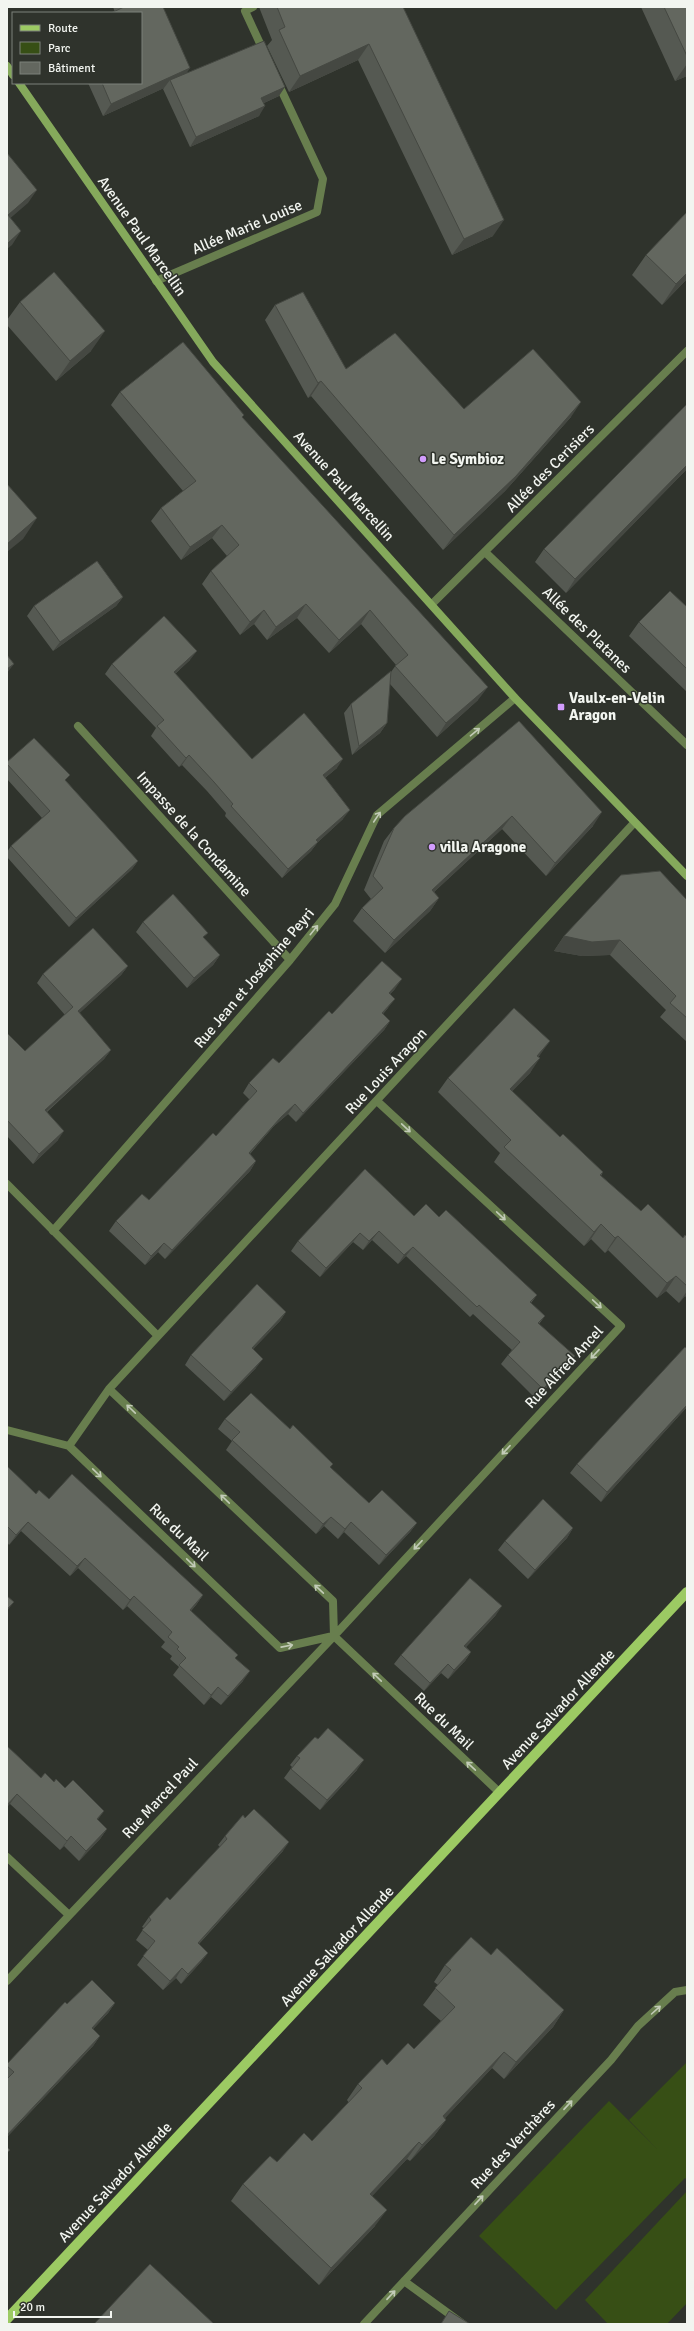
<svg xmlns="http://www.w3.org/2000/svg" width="694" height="2331" font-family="Signika,sans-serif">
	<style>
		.green { fill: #374f15 }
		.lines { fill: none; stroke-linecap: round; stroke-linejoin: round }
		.street { stroke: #687e4e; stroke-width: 8 }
		.secondary { stroke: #85a95b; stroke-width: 8 }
		.primary { stroke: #9cca63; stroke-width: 10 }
		.wall { fill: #555952 }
		.shaded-wall { fill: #454842 }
		.building { fill: #63675f; stroke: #454842 }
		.oneway { stroke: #c2cbb7 }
		.poi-dot { fill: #d29cfd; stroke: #2f332c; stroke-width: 1.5 }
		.labels { text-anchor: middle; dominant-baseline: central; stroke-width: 3; stroke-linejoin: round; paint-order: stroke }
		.street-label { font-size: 15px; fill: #f2f5f0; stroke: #2f332c }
		.poi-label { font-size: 15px; font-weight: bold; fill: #f2f5f0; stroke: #2f332c; text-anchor: start }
	</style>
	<rect width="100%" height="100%" fill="#2f332c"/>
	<path class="green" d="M687 2062V2180L685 2178 556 2310 479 2236 609 2101 658 2150 629 2120Z
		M687 2191V2303L667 2324H608L585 2300Z"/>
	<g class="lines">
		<path class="street" d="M253 7 245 11 264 52
			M156 281 317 212 323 179 278 83
			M485 552 687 745
			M432 604 687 351
			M78 726 290 960
			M7 1184 158 1336 109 1389 69 1446
			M53 1231 290 960 335 904 377 815 515 698
			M158 1336 634 823
			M109 1389 333 1601 334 1636 500 1793
			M7 1430 69 1446 280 1648 333 1636
			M7 1857 69 1915
			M7 1981 334 1636 621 1326 377 1101
			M404 2281 463 2324
			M364 2324 611 2060 638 2026 675 1992 687 1990"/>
		<path class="secondary" d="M7 66 13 75
			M19 83 213 362 515 698 687 876"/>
		<path class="primary" d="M7 2319 687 1592"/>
	</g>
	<path class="wall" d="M113 7H163L187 73 279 96 264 103 259 116 190 147 163 89 164 88 103 116 88 83H141Z
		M259 7H403L493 236 452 255 358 60 289 92 267 46 272 40Z
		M641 7H687V76L675 81Z
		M687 212V279L662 305 632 275 646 255Z
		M20 302 91 351 56 381 7 325V320Z
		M275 305 346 369 464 409 571 417 505 491 443 550 311 396 308 398 265 320Z
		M120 392 244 415 242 417 478 700 437 737 390 684 387 723 380 733 352 755 344 713 351 704 391 672 396 665 361 624 329 653 297 618 267 640 254 624 240 635 202 584 211 571 227 556 212 538 181 560 151 521 161 508 183 491 111 405Z
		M687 469 566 593 535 562 544 549Z
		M123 597 116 606 53 651 27 616 34 606Z
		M687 607V692L629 636 639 622Z
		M190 660 175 674 252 759 337 768 325 778 343 819 318 842 311 851 282 878 225 816 226 813 207 791 182 765 179 767 151 736 156 728 105 674 112 664Z
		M519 721 593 826 546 876 502 829 434 892 439 898 430 911 385 953 353 921 362 908 371 899 364 890 384 841 394 828Z
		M7 762 66 781 138 861 132 869 69 927 7 857V852L11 846 42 818 7 779Z
		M687 900V1042L660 1017 666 1010 610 955 582 956 554 951 564 936Z
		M143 922 204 938 220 955 213 965 187 988 136 932Z
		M128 966 121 975 79 1013 111 1050 104 1059 47 1112 58 1140 33 1164 7 1136V1033L25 1051 65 1015 37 983 43 974Z
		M395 989 390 994 388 1008 383 1014 390 1021 384 1030 296 1122 288 1114 274 1126 250 1154 256 1161 250 1171 165 1259 158 1252 145 1265 109 1231 116 1221 149 1200 216 1136 250 1100 243 1093 249 1083 279 1063 332 1014Z
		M540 1055 538 1057 530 1073 512 1091 560 1137 603 1172 601 1176 641 1211 683 1238 687 1237V1298L685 1296 679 1303 666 1291 657 1298 608 1250 605 1253 591 1239 584 1246 494 1162 500 1153 438 1092 448 1078Z
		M414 1216 439 1217 537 1295 531 1303 545 1316 539 1324 568 1365 536 1399 501 1364 508 1355 512 1350 473 1314 470 1317 406 1256 398 1264 372 1240 363 1250 353 1242 320 1277 291 1251 298 1241Z
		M286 1312 280 1321 253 1349 256 1368 224 1401 185 1365 191 1355Z
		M687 1349V1407L601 1502 570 1473 577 1464Z
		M225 1419 290 1429 333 1464 330 1468 369 1503 417 1523 410 1532 379 1565 344 1532 338 1539 324 1526 316 1534 226 1450 232 1441 218 1429Z
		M7 1466 36 1494 49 1499 203 1595 196 1605 191 1611 235 1658 243 1681 221 1705 211 1697 204 1705 173 1675 179 1667 170 1659 172 1656 161 1647 165 1642 127 1606 123 1610 78 1568 70 1576 21 1531 9 1545 7 1542Z
		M573 1528 567 1538 528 1579 498 1550 505 1541Z
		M496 1615 466 1647 471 1652 465 1661 448 1679 441 1673 424 1691 394 1664 401 1655Z
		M7 1746 41 1778 54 1782 98 1820 107 1829 100 1839 79 1861 64 1846 60 1850 10 1804Z
		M297 1756 357 1770 320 1810 284 1778 292 1767 290 1765Z
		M225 1836 283 1851 199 1944 208 1953 201 1962 181 1984 176 1978 163 1990 137 1965 148 1950 136 1940 144 1928 142 1927 149 1917 170 1900 220 1847 218 1845Z
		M491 1955 564 2010 553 2027 504 2079 492 2068 445 2118 446 2120 434 2136 410 2161 407 2159 372 2196 375 2226 319 2285 231 2201 243 2184 277 2162 312 2141 349 2103 347 2100 358 2084 387 2065 414 2049 441 2021 423 2005 438 1985 434 1982 445 1965Z
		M115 2003 108 2013 93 2029 100 2036 93 2046 7 2137V2064L67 2004Z"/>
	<path class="shaded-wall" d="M369 44 358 60 289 92 300 76Z
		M687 64V76L675 81Z
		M190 68 182 80H170L164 88 103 116 111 104Z
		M285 87 279 96 255 107 261 98Z
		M265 106 259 116 190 147 196 137Z
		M37 190 28 203 7 221 8 215Z
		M504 220 493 236 452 255 464 239Z
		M21 231 12 245 7 249V244Z
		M687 273V279L662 305 676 284Z
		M105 331 91 351 56 381 70 361Z
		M321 381 311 396 308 398 318 383Z
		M581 402 571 417 505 491 443 550 454 535Z
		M687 465V469L566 593 575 579Z
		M37 518 23 539 7 552V544Z
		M222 525 212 538 181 560 190 547Z
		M123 597 116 606 53 651 60 642Z
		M306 604 297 618 267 640 276 627Z
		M264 610 254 624 240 635 250 622Z
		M370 610 361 624 329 653 339 640Z
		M197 651 190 660 167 681 174 672Z
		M14 664 7 673V669Z
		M488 687 478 700 437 737 446 723Z
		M387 723 380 733 352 755 359 746Z
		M189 755 182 765 179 767 186 758Z
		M343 759 337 768 316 785 323 775Z
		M350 810 343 819 318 842 311 851 282 878 288 869 316 840Z
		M602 812 593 826 546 876 555 863Z
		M512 816 502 829 422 903 432 890Z
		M138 861 132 869 69 927 76 918Z
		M439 898 430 911 385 953 394 940Z
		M564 936 620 940 610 955 582 956 554 951Z
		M220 955 213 965 187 988 194 978Z
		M128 966 121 975 71 1021 78 1011Z
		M402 979 395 989 382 1002 389 993Z
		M395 999 388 1008 375 1022 382 1013Z
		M390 1021 384 1030 296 1122 303 1113Z
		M550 1041 540 1055 527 1070 537 1056Z
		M111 1050 104 1059 38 1119 45 1110Z
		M540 1058 530 1073 500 1104 510 1089Z
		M295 1104 288 1114 274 1126 242 1162 249 1153 281 1117Z
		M64 1131 58 1140 33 1164 39 1154Z
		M256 1161 250 1171 165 1259 172 1250Z
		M601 1224 591 1239 584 1246 594 1232Z
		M379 1231 372 1240 363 1250 369 1241Z
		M360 1233 353 1242 320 1277 326 1268Z
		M618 1236 608 1250 605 1253 615 1238Z
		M164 1243 158 1252 145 1265 151 1256Z
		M413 1247 406 1256 398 1264 404 1255Z
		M676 1276 666 1291 657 1298 667 1283Z
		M687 1291V1294L679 1303Z
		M286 1312 280 1321 246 1357 252 1348Z
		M575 1356 568 1365 536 1399 543 1389Z
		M263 1359 256 1368 224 1401 231 1392Z
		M687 1405V1407L601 1502 607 1492Z
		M331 1517 324 1526 316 1534 323 1524Z
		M28 1522 21 1531 9 1545 16 1535Z
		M351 1522 344 1532 338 1539 345 1529Z
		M417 1523 410 1532 379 1565 386 1555Z
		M573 1528 567 1538 528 1579 535 1570Z
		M85 1558 78 1568 70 1576 77 1566Z
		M203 1595 196 1605 183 1619 190 1610Z
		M134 1596 127 1606 123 1610 130 1600Z
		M14 1602 7 1611V1609Z
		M502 1606 496 1615 458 1655 464 1646Z
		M471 1652 465 1661 448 1679 454 1670Z
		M448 1664 441 1673 424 1691 430 1683Z
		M250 1671 243 1681 221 1705 228 1696Z
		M218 1687 211 1697 204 1705 211 1695Z
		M364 1760 357 1770 320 1810 327 1800Z
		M17 1794 10 1804 7 1807V1805Z
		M104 1811 97 1821V1819Z
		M107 1829 100 1839 79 1861 86 1851Z
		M71 1836 64 1846 60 1850 67 1841Z
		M289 1842 283 1851 191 1952 198 1943Z
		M208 1953 201 1962 181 1984 188 1974Z
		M182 1968 176 1978 163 1990 170 1981Z
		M115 2003 108 2013 85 2038 92 2028Z
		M564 2010 553 2027 504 2079 516 2062Z
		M100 2036 93 2046 7 2137V2135Z
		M504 2052 492 2068 431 2133 443 2116Z
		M446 2120 434 2136 410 2161 422 2145Z
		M419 2142 407 2159 359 2210 370 2194Z
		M387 2210 375 2226 319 2285 331 2268Z"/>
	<path class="building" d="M124 7H163L190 68 111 104 102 83H141V13H111Z
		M277 7H403L504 220 464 239 369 44 300 76 279 30 285 27Z
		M664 7H687V56Z
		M264 41 285 87 261 98 265 106 196 137 170 80Z
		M7 153 37 190 8 215 21 231 7 244Z
		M687 212V273L676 284 646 255Z
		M54 272 105 331 70 361 20 302Z
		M303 292 346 369 395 333 464 409 533 349 581 402 516 476 454 535 321 381 318 383 275 305Z
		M183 342 244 415 242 417 488 687 446 723 395 666 408 655 370 610 339 640 306 604 276 627 264 610 250 622 211 571 239 545 222 525 190 547 161 508 196 481 120 392Z
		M687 404V465L575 579 544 549Z
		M7 484 37 518 7 544Z
		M97 561 123 597 60 642 34 606Z
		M670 591 687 607V669L639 622Z
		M164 616 197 651 174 672 252 759 304 713 343 759 323 775 350 810 316 840 318 842 288 869 231 806 233 804 214 782 189 755 186 758 157 726 164 720 112 664Z
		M7 655 14 664 7 669Z
		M391 671 387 723 359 746 351 704Z
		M519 721 602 812 555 863 512 816 432 890 439 898 394 940 362 908 383 888 373 876 394 828 405 816Z
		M34 738 70 775 65 780 138 861 76 918 11 846 50 811 7 764V762Z
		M660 871 687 900V1018L670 1003 676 996 620 940 592 942 564 936 621 875Z
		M173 894 208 933 203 937 220 955 194 978 143 922Z
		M93 928 128 966 78 1011 111 1050 45 1110 64 1131 39 1154 7 1120V1033L25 1051 73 1007 43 974Z
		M382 961 402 979 389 993 395 999 382 1013 390 1021 303 1113 295 1104 281 1117 249 1153 256 1161 172 1250 164 1243 151 1256 116 1221 142 1194 149 1200 213 1133 216 1136 257 1091 249 1083 273 1058 279 1063 329 1011 332 1014Z
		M514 1008 550 1041 537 1056 540 1058 510 1089 560 1137 563 1134 603 1172 600 1175 641 1211 648 1204 683 1238 685 1235 687 1237V1286L676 1276 667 1283 618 1236 615 1238 601 1224 594 1232 504 1147 511 1140 448 1078Z
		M365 1169 414 1216 426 1204 439 1217 446 1210 537 1295 530 1302 545 1316 538 1323 575 1356 543 1389 508 1355 520 1342 479 1305 477 1307 413 1247 404 1255 379 1231 369 1241 360 1233 326 1268 298 1241Z
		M257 1284 286 1312 252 1348 263 1359 231 1392 191 1355Z
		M685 1347 687 1349V1405L607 1492 577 1464Z
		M251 1393 290 1429 293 1425 333 1464 330 1467 369 1503 382 1490 417 1523 386 1555 351 1522 345 1529 331 1517 323 1524 232 1440 240 1432 225 1419Z
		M7 1466 36 1494 39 1490 49 1499 72 1474 203 1595 190 1610 238 1655 235 1658 250 1671 228 1696 218 1687 211 1695 179 1665 186 1658 177 1649 179 1647 168 1637 172 1632 134 1596 130 1600 85 1558 77 1566 28 1522 16 1535 7 1526Z
		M543 1499 573 1528 535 1570 505 1541Z
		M470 1578 502 1606 464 1646 471 1652 454 1670 448 1664 430 1683 401 1655Z
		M7 1596 14 1602 7 1609Z
		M328 1728 364 1760 327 1800 291 1769 300 1758 297 1756 315 1737 318 1739Z
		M7 1746 41 1778 45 1773 54 1782 56 1779 65 1788 73 1780 104 1811 97 1819 107 1829 86 1851 71 1836 67 1841 17 1794 7 1805Z
		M254 1809 289 1842 198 1943 208 1953 188 1974 182 1968 170 1981 143 1956 155 1941 142 1930 151 1920 149 1917 167 1897 170 1900 227 1839 225 1836 243 1815 245 1818Z
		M471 1937 491 1955 497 1948 564 2010 516 2062 504 2052 443 2116 446 2120 422 2145 419 2142 370 2194 387 2210 331 2268 243 2184 270 2156 277 2162 304 2133 312 2141 362 2088 358 2084 382 2059 387 2065 408 2043 414 2049 455 2007 435 1988 451 1970 445 1965Z
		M92 1980 115 2003 92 2028 100 2036 7 2135V2079L14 2072 7 2066V2064L65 2002 67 2004Z
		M7 2147 10 2150 7 2153Z
		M150 2264 214 2324H94Z
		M449 2311 470 2324H441Z"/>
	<defs><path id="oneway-shaft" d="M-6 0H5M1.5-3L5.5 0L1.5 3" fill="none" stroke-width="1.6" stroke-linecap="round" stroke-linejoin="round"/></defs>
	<g class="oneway">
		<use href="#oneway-shaft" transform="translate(475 732) rotate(-40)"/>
		<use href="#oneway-shaft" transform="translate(377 817) rotate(-56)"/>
		<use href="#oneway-shaft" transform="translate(314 930) rotate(-51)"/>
		<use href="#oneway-shaft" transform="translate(406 1128) rotate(43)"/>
		<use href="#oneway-shaft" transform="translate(501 1216) rotate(43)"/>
		<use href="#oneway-shaft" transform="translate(597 1304) rotate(43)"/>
		<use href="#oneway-shaft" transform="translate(595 1354) rotate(133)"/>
		<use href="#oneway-shaft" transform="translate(131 1409) rotate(-136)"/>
		<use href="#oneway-shaft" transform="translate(506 1450) rotate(133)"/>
		<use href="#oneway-shaft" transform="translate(97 1473) rotate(44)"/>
		<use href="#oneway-shaft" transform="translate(225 1499) rotate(-136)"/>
		<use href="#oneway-shaft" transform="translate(418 1545) rotate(133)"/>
		<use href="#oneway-shaft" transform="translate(191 1563) rotate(44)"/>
		<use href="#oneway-shaft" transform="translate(319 1589) rotate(-137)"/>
		<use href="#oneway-shaft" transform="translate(287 1646) rotate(-11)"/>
		<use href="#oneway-shaft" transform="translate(377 1677) rotate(-136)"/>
		<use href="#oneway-shaft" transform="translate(471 1766) rotate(-137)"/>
		<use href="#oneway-shaft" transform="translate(656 2010) rotate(-42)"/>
		<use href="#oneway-shaft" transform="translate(568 2105) rotate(-47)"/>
		<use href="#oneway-shaft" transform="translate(479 2200) rotate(-47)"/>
		<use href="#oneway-shaft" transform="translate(391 2295) rotate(-47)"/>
	</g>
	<g class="poi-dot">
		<circle cx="423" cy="459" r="4"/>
		<rect x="557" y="703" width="8" height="8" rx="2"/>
		<circle cx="432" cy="847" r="4"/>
	</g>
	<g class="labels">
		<g class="street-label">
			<text transform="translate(247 227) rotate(-23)">Allée Marie Louise</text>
			<text transform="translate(142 236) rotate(55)">Avenue Paul Marcellin</text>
			<text transform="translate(550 468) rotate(-45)">Allée des Cerisiers</text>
			<text transform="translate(344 486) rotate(48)">Avenue Paul Marcellin</text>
			<text transform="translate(587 630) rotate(44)">Allée des Platanes</text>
			<text transform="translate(194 834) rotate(48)">Impasse de la Condamine</text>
			<text transform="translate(254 978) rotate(-50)">Rue Jean et Joséphine Peyri</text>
			<text transform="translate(386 1071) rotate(-47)">Rue Louis Aragon</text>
			<text transform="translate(564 1367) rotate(-47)">Rue Alfred Ancel</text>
			<text transform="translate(179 1532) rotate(44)">Rue du Mail</text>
			<text transform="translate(558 1709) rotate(-47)">Avenue Salvador Allende</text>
			<text transform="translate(444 1721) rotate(44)">Rue du Mail</text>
			<text transform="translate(160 1798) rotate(-47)">Rue Marcel Paul</text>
			<text transform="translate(337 1946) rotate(-47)">Avenue Salvador Allende</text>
			<text transform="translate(513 2144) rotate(-47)">Rue des Verchères</text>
			<text transform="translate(115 2182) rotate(-47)">Avenue Salvador Allende</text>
		</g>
		<g class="poi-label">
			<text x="431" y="459">Le Symbioz</text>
			<text x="569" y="698">Vaulx-en-Velin<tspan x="569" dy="17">Aragon</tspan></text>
			<text x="440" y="847">villa Aragone</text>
		</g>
	</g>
	<rect width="694" height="2331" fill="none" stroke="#f2f5f0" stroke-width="16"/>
	<rect x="12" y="12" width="130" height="72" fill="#2f332c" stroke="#7d817a"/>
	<rect x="20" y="25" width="20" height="6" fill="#9cca63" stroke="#7d817a"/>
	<text x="48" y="32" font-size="12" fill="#f2f5f0">Route</text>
	<rect x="20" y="42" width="20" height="12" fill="#374f15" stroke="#7d817a"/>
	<text x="48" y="52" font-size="12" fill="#f2f5f0">Parc</text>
	<rect x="20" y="62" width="20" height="12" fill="#63675f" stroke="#7d817a"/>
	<text x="48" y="72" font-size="12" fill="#f2f5f0">Bâtiment</text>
	<path d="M14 2311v6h97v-6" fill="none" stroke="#f2f5f0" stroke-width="2"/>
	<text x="20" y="2311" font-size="12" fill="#f2f5f0" stroke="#2f332c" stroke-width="3" paint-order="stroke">20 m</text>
</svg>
